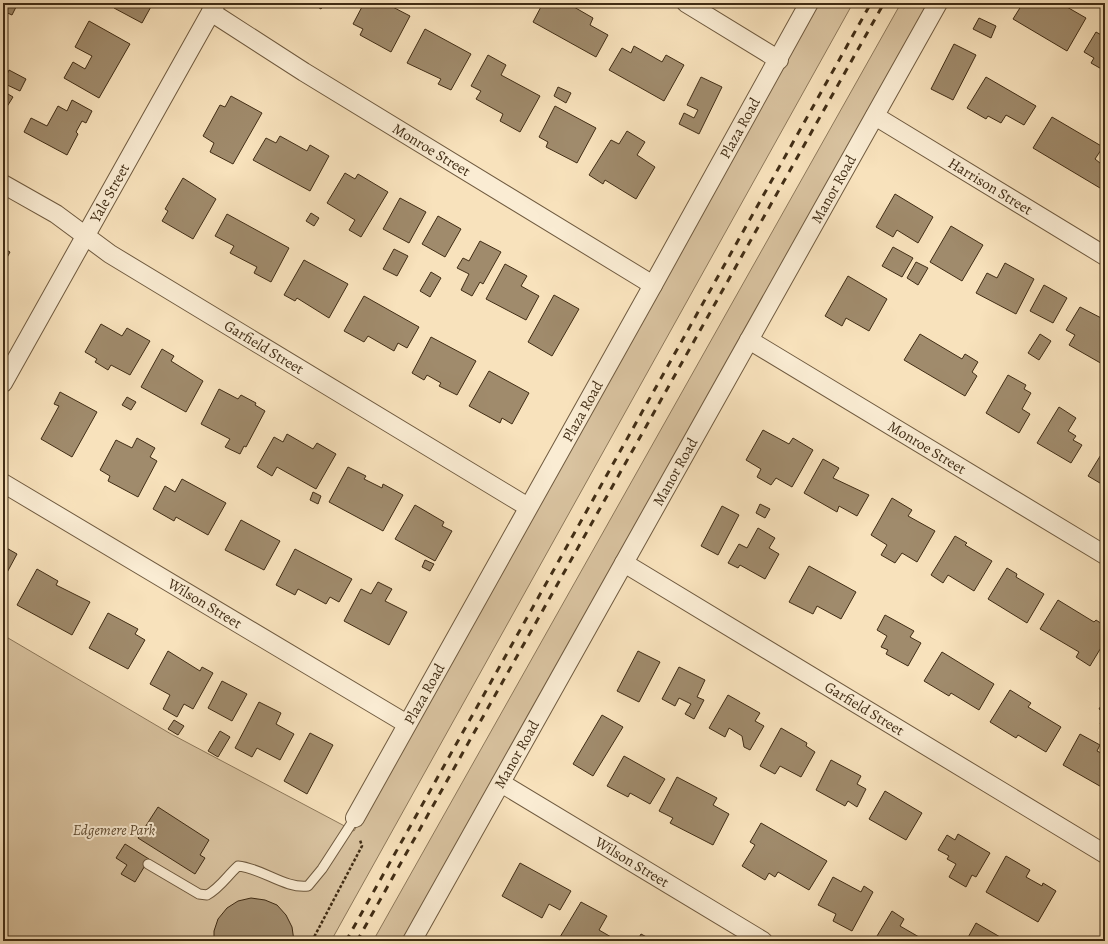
<svg xmlns="http://www.w3.org/2000/svg" width="1108" height="944" font-family="Alegreya,serif">
	<style>
		.green { fill: #d9c3a0; stroke: #8d785a }
		.building { fill: #a08b6c; stroke: #412d15 }
		.lines { fill: none; stroke-linecap: round; stroke-linejoin: round }
		.lane-casing { stroke: #6f5a3f; stroke-width: 11 }
		.street-casing { stroke: #6f5a3f; stroke-width: 20 }
		.path { stroke: #412d15; stroke-width: 2.5; stroke-dasharray: 3 2; stroke-linecap: butt }
		.lane { stroke: #faecd3; stroke-width: 9 }
		.street { stroke: #faecd3; stroke-width: 18 }
		.rail { stroke: #412d15; stroke-width: 3; stroke-dasharray: 7 7; stroke-linecap: butt }
		.labels { text-anchor: middle; dominant-baseline: central; stroke-width: 4; stroke-linejoin: round; paint-order: stroke }
		.street-label { font-size: 15px; fill: #412d15; stroke: #faecd3 }
		.park-label { font-size: 15px; font-style: italic; fill: #5f4b31; stroke: #faecd3 }
	</style>
	<rect width="100%" height="100%" fill="#f8e2bc"/>
	<filter id="stains"><feTurbulence type="fractalNoise" baseFrequency=".005" numOctaves="4"/><feColorMatrix values="0 0 0 0 .2 0 0 0 0 .09 0 0 0 0 .02 0 0 0 .5 -.17"/></filter>
	<radialGradient id="worn" r=".72"><stop offset=".6" stop-color="#630" stop-opacity="0"/><stop offset="1" stop-color="#630" stop-opacity=".3"/></radialGradient>
	<path class="green" d="M808 3H853L331 941H3V635L171 734 354 831Z
		M901 3H934L410 941H373Z"/>
	<path class="building" d="M3 3H18L12 15 3 11Z
		M116 3H153L142 23 114 8Z
		M311 3H325L321 9Z
		M364 3H385L410 16 391 52 360 35 363 29 353 24Z
		M543 3H576L574 7 593 18 590 25 608 35 596 57 533 22Z
		M1023 3H1060L1086 18 1067 51 1013 19Z
		M979 18 996 26 991 38 973 29Z
		M89 21 130 44 99 98 64 78 73 62 85 69 92 56 75 47Z
		M425 29 471 54 451 90 438 84 441 79 407 63Z
		M1096 32 1105 37V71L1091 63 1094 58 1084 52Z
		M954 44 976 55 953 100 931 89Z
		M634 46 662 62 666 55 684 65 664 101 609 70 622 48 631 53Z
		M488 55 506 65 501 75 540 96 520 132 500 121 503 114 476 99 481 91 471 86Z
		M9 70 26 79 20 91 3 83Z
		M701 77 722 87 699 134 679 124 684 113 694 118 698 110 687 105Z
		M986 77 1036 106 1024 125 1006 115 1001 123 988 116 986 119 967 108Z
		M558 87 571 93 566 103 554 96Z
		M3 91 13 97 3 113Z
		M231 96 262 113 233 164 210 152 214 143 203 136 220 105 225 107Z
		M72 100 92 111 86 123 82 121 76 132 78 134 67 155 24 132 31 118 47 126 58 106 67 111Z
		M555 106 596 128 577 163 546 147 548 142 539 137Z
		M1052 117 1103 147 1095 159 1100 163 1105 155V191L1033 148Z
		M627 131 645 142 637 155 655 167 636 199 605 180 603 184 589 175 611 140 619 144Z
		M280 136 307 151 310 145 329 156 310 191 253 160 266 138 276 143Z
		M345 173 355 179 358 174 388 192 361 237 349 230 355 220 327 203Z
		M183 178 216 199 193 239 162 221 168 211 165 209Z
		M895 194 933 217 918 243 897 230 893 237 876 227Z
		M400 198 426 212 409 243 383 229Z
		M311 213 319 218 314 226 306 221Z
		M227 214 289 248 271 282 254 273 257 267 230 253 234 246 215 236Z
		M438 216 461 229 445 257 422 244Z
		M951 226 983 245 962 281 930 262Z
		M480 241 501 252 483 284 480 282 472 296 461 290 469 274 457 268 463 258 469 261Z
		M893 247 913 258 902 277 882 266Z
		M3 248 10 252 3 265Z
		M394 249 408 256 397 276 383 269Z
		M304 260 348 284 329 318 297 298 295 301 284 295Z
		M916 262 928 268 918 285 907 278Z
		M1005 263 1034 279 1016 314 976 293 987 273 997 278Z
		M505 264 527 276 521 286 539 296 526 320 486 299Z
		M431 272 441 278 430 297 420 291Z
		M848 276 887 299 869 331 846 318 842 326 825 316Z
		M1044 285 1067 298 1053 323 1030 311Z
		M554 295 579 309 552 356 528 342Z
		M364 296 419 327 407 348 398 343 394 351 368 336 364 342 344 331Z
		M1080 307 1105 320 1104 365 1069 345 1075 335 1066 330Z
		M101 324 122 336 127 328 150 341 130 375 111 365 108 370 95 362 97 359 85 352Z
		M920 334 962 359 965 354 978 362 972 372 977 376 965 396 904 360Z
		M1040 334 1051 341 1039 360 1028 353Z
		M431 337 476 361 457 395 439 386 441 383 427 375 424 380 412 373Z
		M162 349 174 356 171 361 203 381 186 412 141 387Z
		M489 371 529 393 512 424 502 418 500 423 469 406Z
		M1008 375 1026 385 1024 389 1031 393 1022 409 1030 414 1019 433 986 413Z
		M219 389 238 399 241 395 256 403 255 405 265 411 246 447 244 446 240 454 225 447 230 439 201 424Z
		M60 392 97 412 72 457 41 439 59 406 54 404Z
		M127 397 136 402 131 410 122 405Z
		M1059 407 1076 418 1068 431 1076 436 1073 440 1082 445 1071 463 1037 443Z
		M763 430 789 444 793 438 813 450 792 487 776 478 771 485 757 477 761 469 746 460Z
		M287 434 313 449 317 443 336 454 316 489 277 467 272 476 257 467 274 437 283 442Z
		M137 438 155 448 150 457 157 461 138 497 108 481 110 476 100 470 116 440 132 448Z
		M1102 453 1105 454V486L1088 476Z
		M823 459 839 468 833 478 869 495 857 516 839 506 837 512 804 493Z
		M348 467 366 476 364 479 382 488 383 484 403 495 383 531 329 502Z
		M182 479 226 503 208 535 176 517 174 521 153 509 165 486 175 492Z
		M313 492 321 496 318 504 310 500Z
		M892 498 912 510 908 516 935 531 917 562 902 553 895 563 881 555 887 545 871 535Z
		M760 504 770 509 765 518 756 513Z
		M415 505 444 522 442 526 452 531 435 561 395 539Z
		M722 506 739 515 718 555 701 546Z
		M241 520 280 541 264 570 225 550Z
		M758 528 775 538 769 548 779 554 765 579 740 565 738 568 728 563 739 544 747 548Z
		M955 536 967 543 965 545 992 561 974 591 948 575 943 583 931 575Z
		M3 546 17 554 3 580Z
		M295 549 352 579 339 602 330 597 326 604 298 589 295 595 276 585Z
		M425 560 434 564 430 571 422 567Z
		M809 566 856 592 841 619 817 606 813 614 789 602Z
		M1007 568 1017 574 1016 577 1044 594 1027 623 988 599Z
		M37 569 58 581 56 585 90 602 72 635 17 605Z
		M378 582 392 589 385 601 407 612 389 645 344 621 361 589 371 594Z
		M1058 600 1094 622 1096 620 1105 626V641L1090 666 1076 657 1079 652 1040 629Z
		M108 613 138 629 135 634 145 640 128 669 89 648Z
		M885 615 914 631 910 637 921 643 908 666 886 654 888 650 881 647 887 636 877 630Z
		M168 651 200 671 202 667 213 673 193 709 184 704 177 717 163 709 170 695 150 684Z
		M638 651 660 662 639 702 617 691Z
		M942 652 994 684 979 710 951 693 949 696 924 681Z
		M679 667 705 680 697 697 704 700 694 719 685 714 691 704 679 698 675 706 662 699Z
		M222 681 247 694 232 721 208 708Z
		M1010 690 1031 703 1028 707 1061 727 1046 752 1018 735 1016 738 990 722Z
		M728 695 760 713 755 721 764 726 750 750 744 747 742 736 729 728 725 737 709 728Z
		M1105 699V713L1099 709Z
		M259 702 281 713 276 724 294 734 280 760 257 748 252 757 235 748Z
		M602 715 623 727 593 776 573 764Z
		M1105 716V727L1100 724Z
		M174 720 184 726 178 735 168 729Z
		M781 728 807 743 806 746 815 752 801 777 780 766 775 774 760 766Z
		M220 731 230 737 218 757 208 751Z
		M310 733 333 745 307 794 284 781Z
		M1080 734 1100 745 1097 751 1105 755V789L1063 765Z
		M624 756 665 779 650 804 630 793 628 797 607 786Z
		M831 760 861 776 857 784 866 789 857 807 848 801 845 806 816 790Z
		M677 777 717 798 713 805 729 814 713 845 670 823 673 818 659 811Z
		M885 791 922 813 906 840 869 819Z
		M158 807 209 840 200 855 205 858 195 874 138 838Z
		M761 823 827 861 809 890 778 872 775 877 769 873 765 880 742 866 755 845 750 842Z
		M958 834 990 853 976 877 972 875 966 887 949 877 956 864 947 859 949 856 938 850 947 835 955 840Z
		M125 844 149 859 135 882 121 874 127 865 116 858Z
		M1006 856 1030 870 1026 877 1042 886 1043 883 1056 891 1038 922 986 892Z
		M520 863 571 891 560 910 549 904 542 918 502 896Z
		M833 877 861 892 864 886 873 892 852 931 833 921 836 914 818 905Z
		M251 898 265 900 277 905 286 915 292 927 294 941H214V931L218 919 227 908 238 901Z
		M581 902 607 916 599 930 618 941H566L560 937Z
		M892 911 904 919 900 926 919 937 917 941H874Z
		M976 923 1007 941H966Z
		M641 934 654 941H637Z"/>
	<g class="lines">
		<defs>
			<path id="lane" d="M148 864 199 894 207 895C220 888 227 876 238 866 262 868 285 889 308 886L322 869 355 818"/>
			<g id="street">
				<path d="M686 3 779 60"/>
				<path id="s1" d="M211 12 304 72 653 285"/>
				<path id="s2" d="M875 116 1105 256"/>
				<path id="s3" d="M3 184 56 214 110 254 528 507"/>
				<path id="s4" d="M749 340 1105 555"/>
				<path id="s5" d="M3 383 216 3"/>
				<path id="s6" d="M3 483 407 724"/>
				<path id="s7" d="M624 563 1105 854"/>
				<path id="s8" d="M501 783 763 941"/>
				<path id="s9" d="M355 818 653 285 809 3"/>
				<path id="s10" d="M412 941 938 3"/>
			</g>
		</defs>
		<use href="#lane" class="lane-casing"/>
		<use href="#street" class="street-casing"/>
		<path class="path" d="M3 931 11 941
			M312 941 362 846 360 840"/>
		<use href="#lane" class="lane"/>
		<use href="#street" class="street"/>
		<path class="rail" d="M346 941 871 3
			M357 941 884 3"/>
	</g>
	<g class="labels">
		<g class="street-label">
			<text stroke="none"><textPath href="#s9" startOffset="790">Plaza Road</textPath></text>
			<text stroke="none"><textPath href="#s1" startOffset="260">Monroe Street</textPath></text>
			<text stroke="none"><textPath href="#s2" startOffset="135">Harrison Street</textPath></text>
			<text stroke="none"><textPath href="#s10" startOffset="862">Manor Road</textPath></text>
			<text stroke="none"><textPath href="#s5" startOffset="218">Yale Street</textPath></text>
			<text stroke="none"><textPath href="#s3" startOffset="308">Garfield Street</textPath></text>
			<text stroke="none"><textPath href="#s9" startOffset="466">Plaza Road</textPath></text>
			<text stroke="none"><textPath href="#s4" startOffset="208">Monroe Street</textPath></text>
			<text stroke="none"><textPath href="#s10" startOffset="538">Manor Road</textPath></text>
			<text stroke="none"><textPath href="#s6" startOffset="235">Wilson Street</textPath></text>
			<text stroke="none"><textPath href="#s9" startOffset="142">Plaza Road</textPath></text>
			<text stroke="none"><textPath href="#s7" startOffset="281">Garfield Street</textPath></text>
			<text stroke="none"><textPath href="#s10" startOffset="214">Manor Road</textPath></text>
			<text stroke="none"><textPath href="#s8" startOffset="153">Wilson Street</textPath></text>
		</g>
		<g class="park-label">
			<text x="114" y="830">Edgemere Park</text>
		</g>
	</g>
	<rect width="1108" height="944" fill="none" stroke="#f8e2bc" stroke-width="16"/>
	<rect x="4" y="4" width="1100" height="936" fill="none" stroke="#412d15" stroke-width="2"/>
	<rect x="8" y="8" width="1092" height="928" fill="none" stroke="#412d15"/>
	<rect width="100%" height="100%" filter="url(#stains)"/>
	<rect width="100%" height="100%" fill="url(#worn)"/>
</svg>
